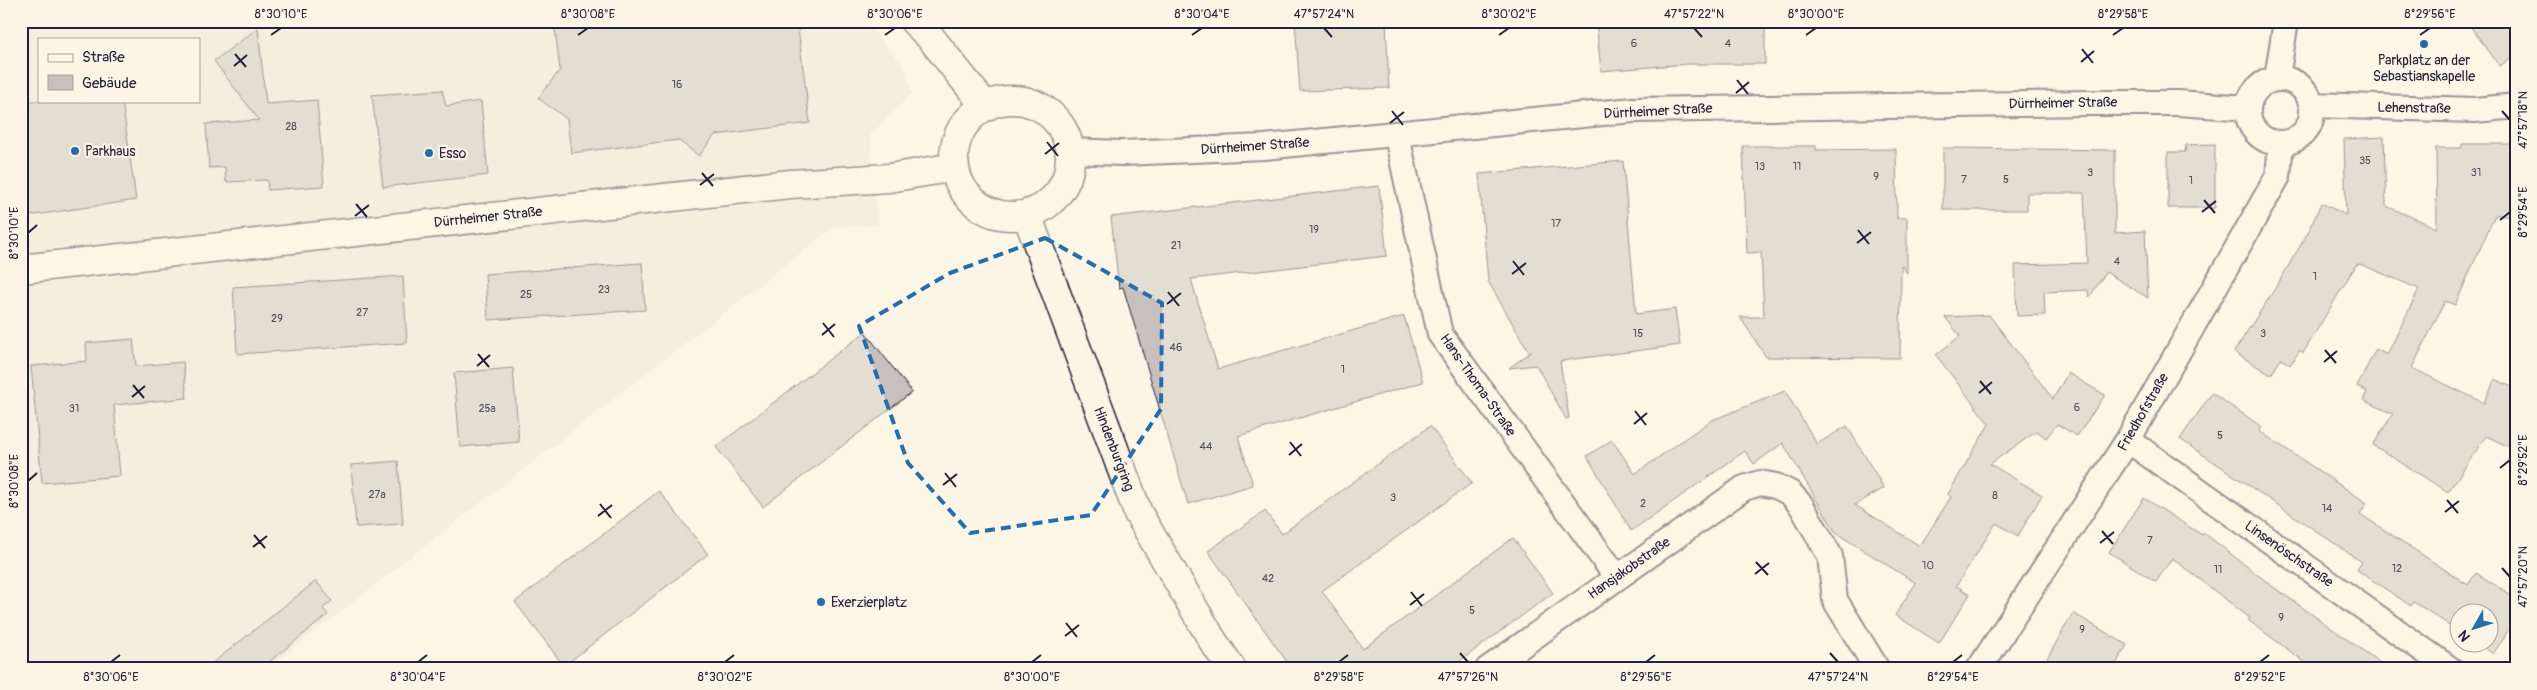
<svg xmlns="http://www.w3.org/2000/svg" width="2537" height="690" font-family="Pangolin,sans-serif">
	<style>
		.built { fill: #ece5d8; fill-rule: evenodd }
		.building { fill: #c6c1bb; stroke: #22223b }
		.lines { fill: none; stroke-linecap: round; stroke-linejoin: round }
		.minor-casing { stroke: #22223b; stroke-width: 28 }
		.secondary-casing { stroke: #22223b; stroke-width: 31 }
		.minor { stroke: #fcf5e5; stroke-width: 24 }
		.secondary { stroke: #fcf5e5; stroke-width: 28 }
		.marked { fill: none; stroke: #1f6fb2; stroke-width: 4; stroke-dasharray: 10 6; stroke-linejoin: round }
		.ticks { fill: none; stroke: #22223b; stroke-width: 2 }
		.poi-dot { fill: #1f6fb2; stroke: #fcf5e5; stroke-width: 2 }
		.labels { text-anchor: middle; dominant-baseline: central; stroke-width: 4.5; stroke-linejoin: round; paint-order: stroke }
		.number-label { font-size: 11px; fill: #4b4a5b }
		.poi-label { font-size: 14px; fill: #22223b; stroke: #fcf5e5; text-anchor: start }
		.street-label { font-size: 14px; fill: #22223b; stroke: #fcf5e5 }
		.neatline { fill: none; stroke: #22223b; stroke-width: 2 }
		.ticks-label { font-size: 12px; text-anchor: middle; fill: #22223b }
	</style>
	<rect width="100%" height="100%" fill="#fcf5e5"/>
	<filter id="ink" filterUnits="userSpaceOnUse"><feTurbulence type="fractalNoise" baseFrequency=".02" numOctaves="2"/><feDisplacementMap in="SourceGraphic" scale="10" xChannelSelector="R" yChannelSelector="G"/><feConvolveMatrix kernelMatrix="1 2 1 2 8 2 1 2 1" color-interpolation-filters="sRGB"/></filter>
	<g filter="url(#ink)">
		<path class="built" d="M21 21H864L904 66 912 93 870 135 878 226 834 227 267 669H21ZM39 39H199V101H39Z"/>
		<path class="building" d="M554 21H797L810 123 715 135 699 156 678 140 571 153 567 119 538 98 560 70Z
			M1295 21H1386L1389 88 1300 91Z
			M1596 21H1765V64H1687L1601 71Z
			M2466 21H2516V54L2500 66Z
			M258 28 266 104 317 100 324 186 268 190 267 180 226 182 225 167 209 168 206 124 259 120 214 61Z
			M442 90 446 106 481 101 488 175 383 187 372 95Z
			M21 101H122L136 200 21 217Z
			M2384 137 2386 206 2437 228 2436 148H2462V144H2516V215H2495L2455 305 2445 301 2412 368 2484 403 2495 379 2516 389V450L2486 436 2448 492 2373 445 2393 414 2363 400 2367 392 2357 386 2376 349 2387 355 2419 289 2360 264 2356 265 2303 353 2300 350 2290 365 2281 359 2271 375 2234 352 2276 287 2310 229 2321 203 2346 215 2344 139Z
			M2215 144V208H2168V152H2185L2186 145Z
			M1743 146H1816V150L1896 149 1897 218H1907V273L1901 265 1900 358 1766 357 1740 317H1764L1761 252 1747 253Z
			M1943 148 2115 150V233L2145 231 2148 298 2106 272 2089 298 2088 290 2044 292 2045 315 2017 316 2015 265 2087 263 2084 193H2027V210H1943Z
			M1623 161 1636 314 1675 309 1680 345 1560 361 1569 418 1566 419 1536 365 1509 368 1532 351 1529 352 1488 281 1479 174Z
			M1379 186 1387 256 1191 279 1218 369 1404 316 1423 382 1238 436 1253 485 1188 504 1123 287 1119 288 1111 217Z
			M642 263 645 310 488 320 485 274Z
			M403 276 407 343 237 354 233 287Z
			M1989 315 2053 399 2068 373 2105 395 2077 436 2057 424 2046 438 2037 431 1990 464 2042 495 2018 536 1996 523 1956 586 1970 594 1939 643 1895 615 1916 583 1836 533 1783 443 1754 464 1745 451 1631 531 1587 456 1612 440 1635 474 1710 421 1785 391 1817 444 1847 426 1884 488 1855 505 1920 546 1951 497 1948 494 1989 424 1936 355 1960 336 1945 317Z
			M865 332 912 392 763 507 716 447Z
			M133 339 136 366 183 362 187 398 114 405 120 476 42 483 31 366 87 361 86 343Z
			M513 368 519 442 460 447 454 373Z
			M2212 393 2262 427 2259 431 2367 503 2360 514 2468 585 2476 573 2516 598V619L2493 654 2476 642H2490V612H2460V632L2414 602 2411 606 2357 570 2362 562 2180 439Z
			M1430 426 1472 483 1322 591 1363 649 1513 538 1553 593 1449 669H1292L1208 551 1265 511 1282 534Z
			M398 461 403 524 356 527 351 465Z
			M659 491 708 554 564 666 515 602Z
			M2144 498 2202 535 2204 533 2272 586 2389 669H2314L2248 620 2250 618 2172 558 2156 582 2109 552Z
			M316 581 332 601 323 608 328 615 260 669H205Z
			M2073 613 2127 645 2113 669H2041Z"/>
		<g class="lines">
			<defs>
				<path id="minor" d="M2277 78 2286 21
					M2248 111a32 32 0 1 1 64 0a32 32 0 1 1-64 0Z
					M2312 105 2475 110 2516 106
					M1397 136 1440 334 1616 576
					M1070 151 1122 153 1264 147 1633 110 2089 103H2178L2248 108
					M2128 440 2450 669
					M1488 669 1744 488 1760 483 1776 486 1790 493 1801 505 1830 556 1835 600 1877 669
					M1979 669 2128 440 2278 176 2281 143"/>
				<path id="secondary" d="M914 21 931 38 986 107
					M954 158a58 58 0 1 1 116 0a58 58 0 1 1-116 0Z
					M1027 215 1138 513 1213 641 1232 669
					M21 269 790 184 889 178 955 167"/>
			</defs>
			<use href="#minor" class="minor-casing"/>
			<use href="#secondary" class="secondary-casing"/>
			<use href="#minor" class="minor"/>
			<use href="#secondary" class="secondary"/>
		</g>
	</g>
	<path d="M0 0H2537V690H0ZM1045 238 1162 303 1161 409 1091 515 970 533 908 463 859 326 950 273Z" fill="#fcf5e5" fill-opacity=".55" fill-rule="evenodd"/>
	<path class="marked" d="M1045 238 1162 303 1161 409 1091 515 970 533 908 463 859 326 950 273Z"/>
	<path class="ticks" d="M1324 28 1332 37M1694 28 1702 37M271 35 281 28M578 35 588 28M885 35 895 28M1192 35 1202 28M1499 35 1509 28M1806 35 1816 28M2113 35 2123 28M2420 35 2430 28M2082 49 2093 63M235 54 246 67M2081 62 2094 51M234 66 247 55M1737 80 1748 94M1736 93 1749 82M1392 111 1403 125M2502 111 2510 120M1390 123 1404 112M1047 142 1058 156M1045 154 1059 143M702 173 713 186M700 185 714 174M2204 200 2215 213M356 204 367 217M2202 212 2216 201M355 216 369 205M2500 220 2510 212M1858 230 1869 244M28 233 37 225M1857 243 1871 232M1513 261 1524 275M1512 274 1526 263M1168 292 1179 306M1167 304 1181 293M823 323 834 337M822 335 835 324M2325 350 2336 363M478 354 489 367M2324 362 2337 351M477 366 490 355M1980 381 1991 394M133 385 144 398M1979 393 1992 382M132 397 145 386M1635 411 1646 425M1634 424 1647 413M1290 442 1301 456M1289 455 1302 444M2500 468 2510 460M945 473 956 487M28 481 37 473M943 485 957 474M2447 500 2458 513M600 504 611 518M2445 512 2459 501M598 516 612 505M2102 531 2113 544M254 535 265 548M2100 543 2114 532M253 547 267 536M1756 562 1768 575M2502 568 2510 577M1755 574 1769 563M1411 592 1422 606M1410 605 1424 594M1066 623 1077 637M1065 636 1079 625M1460 653 1468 662M1830 653 1838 662M111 662 120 655M418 662 427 655M725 662 734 655M1032 662 1041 655M1339 662 1348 655M1646 662 1655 655M1953 662 1962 655M2260 662 2269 655"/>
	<g class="poi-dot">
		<circle cx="2424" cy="44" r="5"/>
		<circle cx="75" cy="151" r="5"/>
		<circle cx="429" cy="153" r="5"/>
		<circle cx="821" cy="602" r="5"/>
	</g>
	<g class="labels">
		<g class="number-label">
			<text x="1634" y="43">6</text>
			<text x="1728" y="43">4</text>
			<text x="677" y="84">16</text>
			<text x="291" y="126">28</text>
			<text x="2365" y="160">35</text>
			<text x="1760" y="166">13</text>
			<text x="1797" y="166">11</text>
			<text x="2090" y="172">3</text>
			<text x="2476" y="172">31</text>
			<text x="1876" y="176">9</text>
			<text x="1964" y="179">7</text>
			<text x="2006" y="179">5</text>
			<text x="2191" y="180">1</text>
			<text x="1556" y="223">17</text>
			<text x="1314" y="229">19</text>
			<text x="1176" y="245">21</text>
			<text x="2117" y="261">4</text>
			<text x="2315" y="276">1</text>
			<text x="604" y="289">23</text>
			<text x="526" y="294">25</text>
			<text x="362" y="312">27</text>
			<text x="277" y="318">29</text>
			<text x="1638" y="333">15</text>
			<text x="2263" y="333">3</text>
			<text x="1176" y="347">46</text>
			<text x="1343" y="369">1</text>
			<text x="2077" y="407">6</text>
			<text x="74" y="408">31</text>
			<text x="487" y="408">25a</text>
			<text x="2220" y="435">5</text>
			<text x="1206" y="446">44</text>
			<text x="377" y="494">27a</text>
			<text x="1995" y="495">8</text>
			<text x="1393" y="497">3</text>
			<text x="1643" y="503">2</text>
			<text x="2327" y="508">14</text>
			<text x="2150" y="540">7</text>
			<text x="1928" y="565">10</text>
			<text x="2397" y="568">12</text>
			<text x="2218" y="569">11</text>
			<text x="1268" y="578">42</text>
			<text x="1472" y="610">5</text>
			<text x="2281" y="617">9</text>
			<text x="2082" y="629">9</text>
		</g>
		<g class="poi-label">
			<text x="2424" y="60" text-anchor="middle">Parkplatz an der<tspan x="2424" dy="16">Sebastianskapelle</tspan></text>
			<text x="85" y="151">Parkhaus</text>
			<text x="439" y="153">Esso</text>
			<text x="831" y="602">Exerzierplatz</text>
		</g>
		<g class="street-label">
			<text transform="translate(2063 103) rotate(-1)">Dürrheimer Straße</text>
			<text transform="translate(2414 108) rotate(1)">Lehenstraße</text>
			<text transform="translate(1658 111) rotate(-3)">Dürrheimer Straße</text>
			<text transform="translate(1255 146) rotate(-4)">Dürrheimer Straße</text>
			<text transform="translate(488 217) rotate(-6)">Dürrheimer Straße</text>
			<text transform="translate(1478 385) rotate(55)">Hans-Thoma-Straße</text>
			<text transform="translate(2143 412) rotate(-60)">Friedhofstraße</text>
			<text transform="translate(1114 449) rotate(69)">Hindenburgring</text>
			<text transform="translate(2289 554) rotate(35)">Linsenöschstraße</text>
			<text transform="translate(1629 568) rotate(-35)">Hansjakobstraße</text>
		</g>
	</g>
	<rect width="2537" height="690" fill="none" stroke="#fcf5e5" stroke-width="55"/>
	<rect x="38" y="38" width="162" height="65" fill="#fcf5e5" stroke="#a5a1a1"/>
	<rect x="48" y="54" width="25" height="8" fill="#fcf5e5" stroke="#a5a1a1"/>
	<text x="82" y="62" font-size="15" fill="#22223b">Straße</text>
	<rect x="48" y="75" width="25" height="15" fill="#c6c1bb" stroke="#a5a1a1"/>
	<text x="82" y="88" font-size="15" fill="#22223b">Gebäude</text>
	<g transform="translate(2474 628) rotate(231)"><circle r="24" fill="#fcf5e5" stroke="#a5a1a1"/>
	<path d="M0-4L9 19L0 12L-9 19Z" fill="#1f6fb2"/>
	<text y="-8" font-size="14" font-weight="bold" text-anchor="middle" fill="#22223b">N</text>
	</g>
	<rect x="28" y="28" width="2482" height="634" class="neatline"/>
	<g class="ticks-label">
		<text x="281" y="18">8°30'10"E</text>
		<text x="588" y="18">8°30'08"E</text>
		<text x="895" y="18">8°30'06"E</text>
		<text x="1202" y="18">8°30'04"E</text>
		<text x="1324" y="18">47°57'24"N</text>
		<text x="1509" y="18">8°30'02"E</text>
		<text x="1694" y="18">47°57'22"N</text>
		<text x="1816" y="18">8°30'00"E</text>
		<text x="2123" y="18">8°29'58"E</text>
		<text x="2430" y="18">8°29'56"E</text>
		<text transform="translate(2523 120) rotate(-90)" y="4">47°57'18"N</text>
		<text transform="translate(2523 212) rotate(-90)" y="4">8°29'54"E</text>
		<text transform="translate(14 233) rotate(-90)" y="4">8°30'10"E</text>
		<text transform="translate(2523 460) rotate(-90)" y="4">8°29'52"E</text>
		<text transform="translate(14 481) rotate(-90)" y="4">8°30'08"E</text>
		<text transform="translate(2523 577) rotate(-90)" y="4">47°57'20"N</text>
		<text x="111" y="681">8°30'06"E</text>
		<text x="418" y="681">8°30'04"E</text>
		<text x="725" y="681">8°30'02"E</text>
		<text x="1032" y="681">8°30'00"E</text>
		<text x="1339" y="681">8°29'58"E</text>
		<text x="1468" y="681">47°57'26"N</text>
		<text x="1646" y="681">8°29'56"E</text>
		<text x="1838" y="681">47°57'24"N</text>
		<text x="1953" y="681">8°29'54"E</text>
		<text x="2260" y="681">8°29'52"E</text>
	</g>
</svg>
